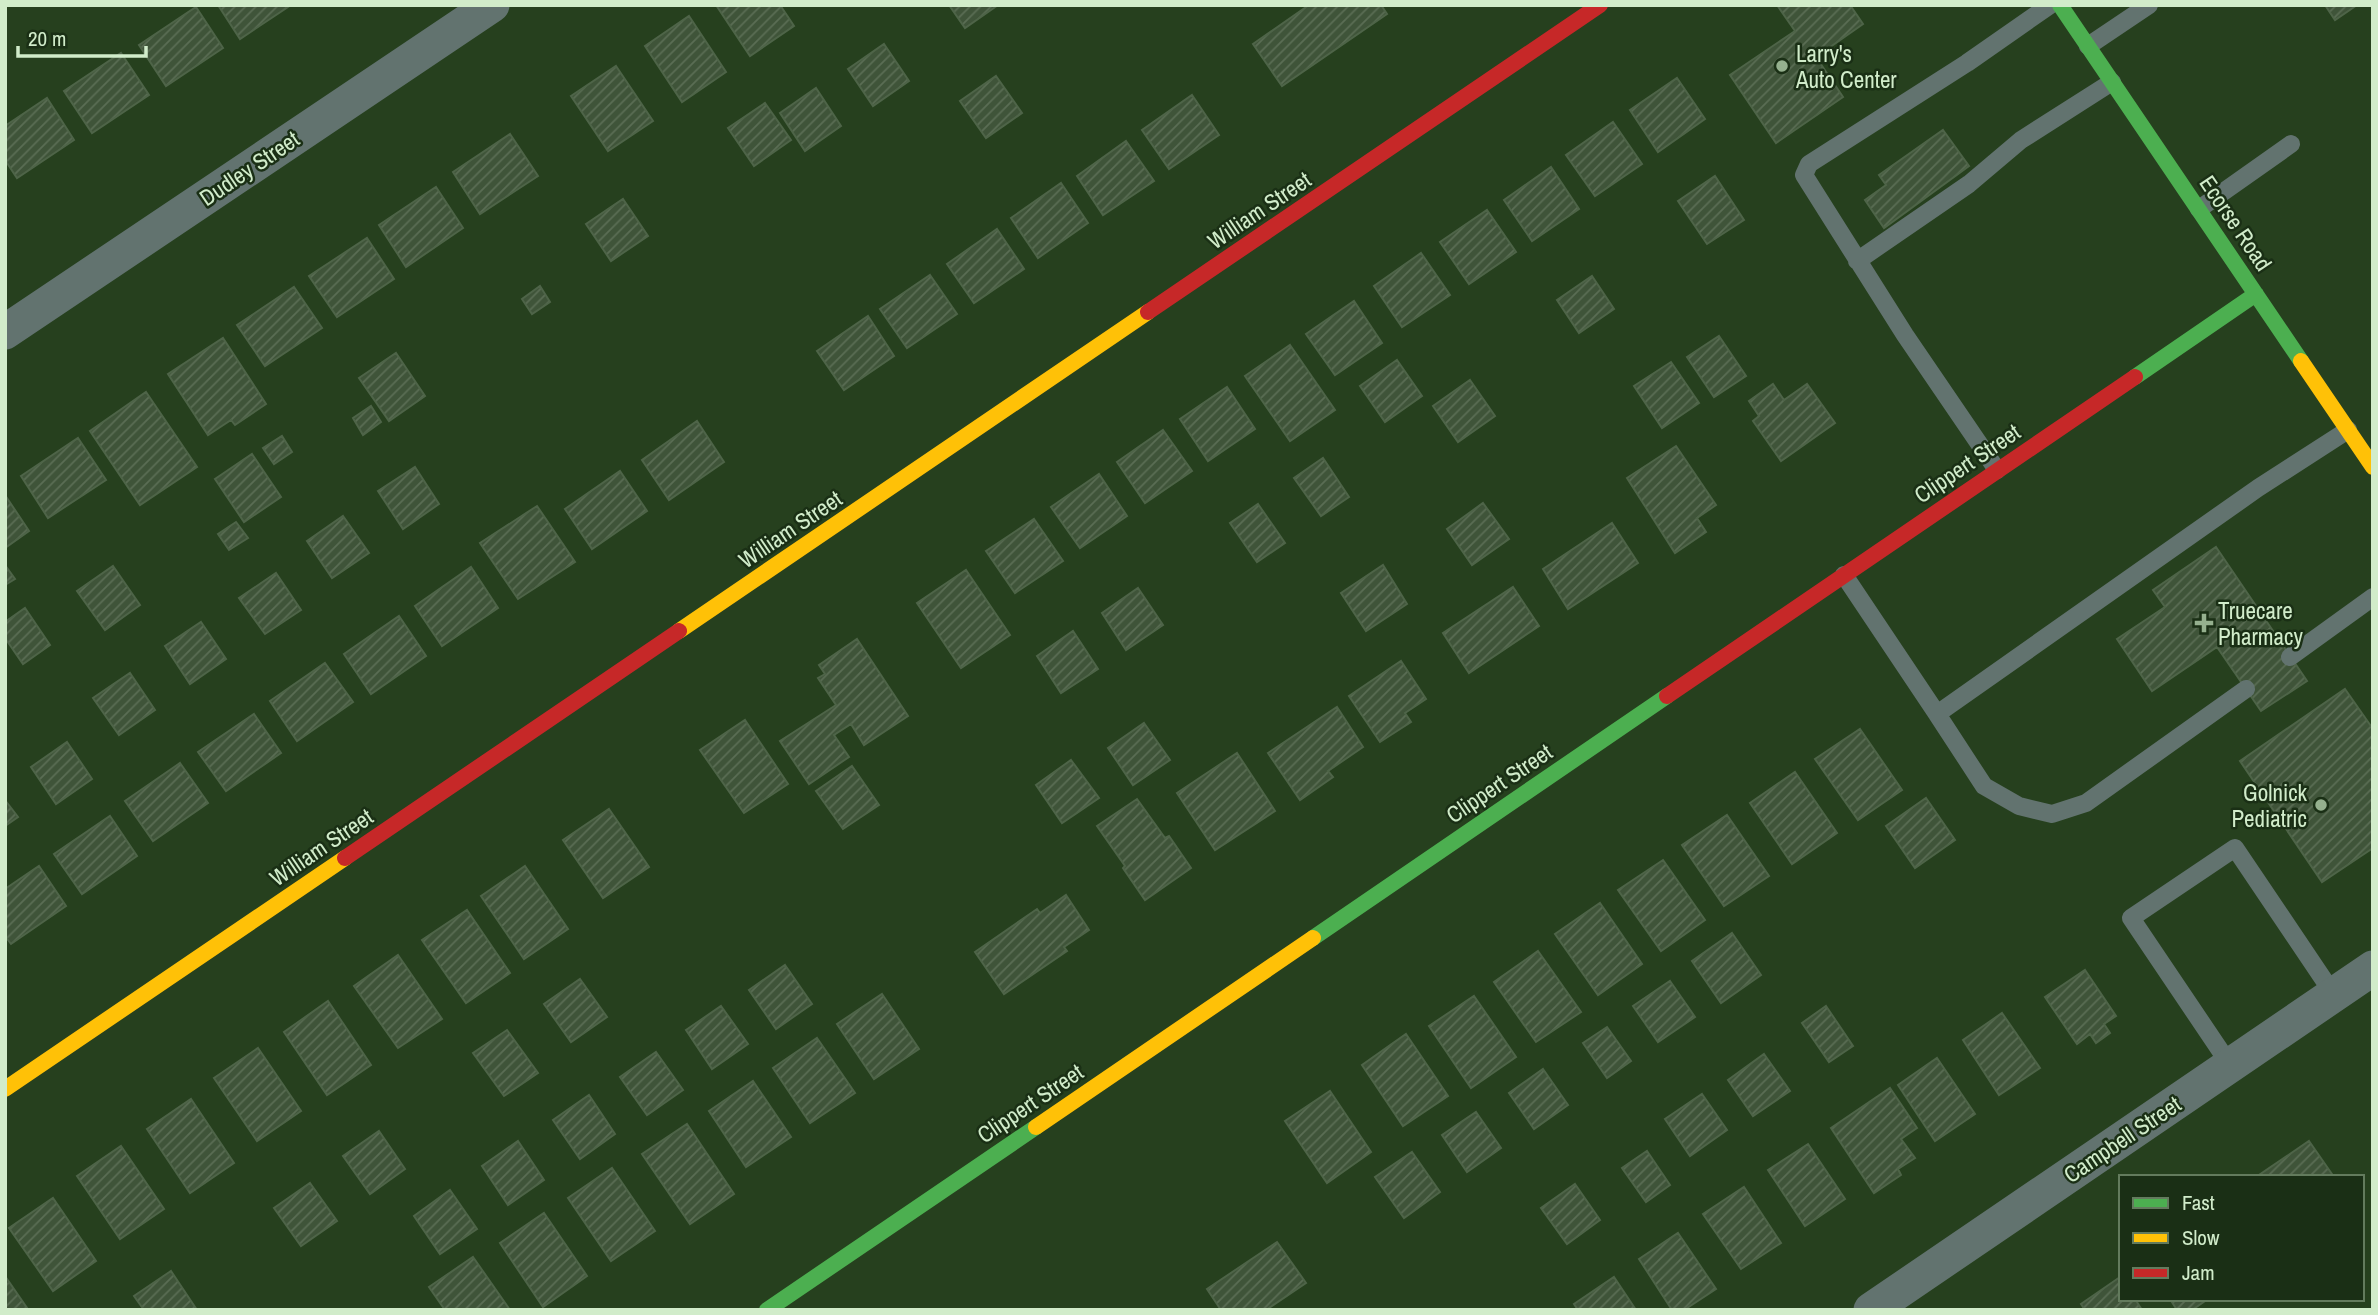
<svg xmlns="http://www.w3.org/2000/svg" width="2378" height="1315" font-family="'Archivo Narrow',sans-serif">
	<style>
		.building { fill: url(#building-hatch); stroke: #4e6448; stroke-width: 2 }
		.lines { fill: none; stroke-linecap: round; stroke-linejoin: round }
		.lane { stroke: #62736f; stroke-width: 18 }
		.street { stroke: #62736f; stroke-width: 35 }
		.fast { stroke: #4caf50; stroke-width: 16 }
		.slow { stroke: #ffc107; stroke-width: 16 }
		.jam { stroke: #c62828; stroke-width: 16 }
		.poi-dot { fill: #95b08e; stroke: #1a2f15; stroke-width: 2.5 }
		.labels { text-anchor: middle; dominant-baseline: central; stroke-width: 5; stroke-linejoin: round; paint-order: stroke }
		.poi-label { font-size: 23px; fill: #d1ecca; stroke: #1a2f15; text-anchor: start }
		.street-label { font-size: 23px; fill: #d1ecca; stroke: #1a2f15 }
	</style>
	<defs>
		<pattern id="building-hatch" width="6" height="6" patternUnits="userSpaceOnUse" patternTransform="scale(1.75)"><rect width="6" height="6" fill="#3f5439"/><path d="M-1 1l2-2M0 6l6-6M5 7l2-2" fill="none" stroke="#5a6d54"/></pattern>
	</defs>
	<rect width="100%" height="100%" fill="#26401e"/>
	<path class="building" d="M218 5H291L240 39Z
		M716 5H780L794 26 750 56Z
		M949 5H998L965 28Z
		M1309 5H1381L1387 14 1282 86 1253 44Z
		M1777 5H1850L1863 24 1816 57 1843 97 1776 143 1730 75 1795 31Z
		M2325 5H2357L2335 20Z
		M196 7 223 48 166 86 139 45Z
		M689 16 726 72 682 102 645 46Z
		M884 44 909 81 873 106 848 69Z
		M121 53 149 95 92 133 64 91Z
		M616 66 653 121 608 151 571 96Z
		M996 76 1022 113 986 138 960 101Z
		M1677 78 1705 119 1658 152 1630 110Z
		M816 88 841 126 805 151 780 113Z
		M1192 95 1219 135 1169 169 1142 130Z
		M47 98 74 140 17 178 5 160V126Z
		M765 103 791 140 754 166 728 128Z
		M1613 122 1642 164 1595 196 1566 155Z
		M1943 130 1969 166 1884 228 1865 200 1886 185 1879 175Z
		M510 134 538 176 480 214 453 172Z
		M1126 141 1154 181 1103 215 1077 176Z
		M1551 167 1579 209 1532 241 1504 200Z
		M1715 176 1744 220 1707 244 1678 201Z
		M1061 183 1088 223 1038 258 1011 218Z
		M436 187 463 228 406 267 379 225Z
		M623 199 648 236 611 261 586 224Z
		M1487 210 1516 252 1469 284 1440 242Z
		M997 229 1024 269 974 303 947 264Z
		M367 238 394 279 337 317 309 276Z
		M1421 253 1450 295 1402 327 1374 286Z
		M930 275 957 314 907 348 880 309Z
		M1592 276 1614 309 1579 333 1557 300Z
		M540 286 550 302 532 314 522 299Z
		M294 287 322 328 265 366 237 325Z
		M1354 301 1382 343 1335 375 1306 334Z
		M868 316 894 356 844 390 817 351Z
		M1719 336 1746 376 1714 397 1687 357Z
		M223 338 266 404 235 425 231 420 208 435 168 374Z
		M1290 345 1335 410 1290 441 1245 376Z
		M396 353 425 396 389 421 359 378Z
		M1397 360 1422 396 1385 422 1360 386Z
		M1671 362 1699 403 1662 428 1634 386Z
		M1470 380 1495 416 1458 442 1433 406Z
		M1773 384 1784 400 1807 384 1835 423 1781 461 1753 421 1759 416 1749 401Z
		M1227 387 1255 429 1208 461 1180 419Z
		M146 392 197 467 140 505 90 431Z
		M371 406 381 422 363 435 353 418Z
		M697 421 724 462 669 500 642 460Z
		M1163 430 1192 471 1145 503 1117 462Z
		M282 436 292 452 274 464 263 448Z
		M78 438 106 480 48 518 21 476Z
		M1676 446 1716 505 1697 518 1706 532 1675 553 1627 478Z
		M252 454 281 497 244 522 215 479Z
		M1323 458 1349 497 1321 516 1294 478Z
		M415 467 439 504 403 529 378 491Z
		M620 471 647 511 592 549 565 509Z
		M1099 474 1127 516 1080 548 1051 507Z
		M5 495 29 531 5 548Z
		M1483 503 1509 539 1472 565 1447 529Z
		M1258 504 1285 543 1257 562 1230 523Z
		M537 506 575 562 518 599 480 543Z
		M343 516 369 553 332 578 307 541Z
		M1034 519 1063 561 1015 593 986 551Z
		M236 522 248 538 229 550 218 534Z
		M1612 523 1638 563 1568 609 1543 569Z
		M2216 547 2307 681 2261 711 2217 647 2152 691 2117 639 2165 607 2153 590Z
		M5 565 15 579 5 585Z
		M1383 565 1407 604 1366 631 1341 593Z
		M113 566 140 605 105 630 77 591Z
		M471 567 498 608 442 646 415 606Z
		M966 570 1010 635 961 668 917 603Z
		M276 573 301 610 265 634 239 598Z
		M1513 587 1539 626 1469 673 1443 633Z
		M1138 588 1163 625 1126 650 1102 613Z
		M25 608 50 645 23 664 5 638V622Z
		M399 616 426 656 371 694 344 654Z
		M201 622 226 659 190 684 165 646Z
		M1073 631 1098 669 1061 693 1037 656Z
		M857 639 908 716 864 745 851 724 834 735 849 757 809 784 780 741 836 705 818 678 825 674 819 665Z
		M1401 661 1426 699 1405 713 1411 722 1380 742 1349 696Z
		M325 663 353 702 297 741 270 701Z
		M130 673 155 710 119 735 93 698Z
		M2345 689 2373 729V848L2322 882 2240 761Z
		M1337 707 1363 747 1328 771 1333 777 1300 800 1268 753Z
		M254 714 281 753 226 791 198 752Z
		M745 720 788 784 744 813 700 750Z
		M1144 723 1170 760 1133 785 1108 748Z
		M1860 729 1902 790 1858 820 1815 759Z
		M67 742 92 779 56 804 31 767Z
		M1237 753 1275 811 1215 850 1177 793Z
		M1071 760 1099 798 1062 823 1036 785Z
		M180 763 208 803 153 841 125 801Z
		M852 766 879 805 843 829 816 791Z
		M1795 772 1837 833 1792 864 1750 803Z
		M1926 798 1955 840 1915 868 1886 826Z
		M1137 799 1165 838 1169 836 1191 868 1145 900 1123 868 1125 866 1097 826Z
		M5 800 18 817 5 826Z
		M609 809 649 867 603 898 563 840Z
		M1727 815 1769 876 1724 906 1682 845Z
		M110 816 137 856 82 894 54 854Z
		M1663 860 1705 920 1661 951 1618 890Z
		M39 866 66 906 11 944 5 936V889Z
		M525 866 568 929 524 959 481 896Z
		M1066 895 1089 930 1064 947 1067 951 1004 994 975 952 1037 909 1040 913Z
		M1600 903 1642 964 1598 995 1555 934Z
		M467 910 510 973 466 1003 422 940Z
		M1732 933 1761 975 1721 1003 1692 961Z
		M1538 951 1581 1012 1536 1042 1494 982Z
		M398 955 442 1019 398 1048 354 986Z
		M785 965 812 1004 776 1029 749 990Z
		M2085 970 2116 1016 2104 1024 2110 1033 2096 1043 2090 1034 2077 1044 2045 997Z
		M580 979 607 1017 571 1042 544 1004Z
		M1670 981 1695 1017 1658 1042 1633 1006Z
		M882 994 919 1049 874 1079 837 1024Z
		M1474 996 1516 1057 1471 1088 1429 1026Z
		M328 1001 371 1065 327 1095 284 1032Z
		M721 1006 748 1044 712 1069 686 1030Z
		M1826 1006 1853 1046 1829 1062 1802 1023Z
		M2002 1013 2040 1068 1999 1095 1963 1040Z
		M1607 1027 1631 1061 1607 1078 1583 1043Z
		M507 1030 538 1073 504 1096 473 1053Z
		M1406 1034 1448 1096 1403 1126 1362 1065Z
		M817 1038 855 1093 810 1123 773 1068Z
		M258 1048 301 1111 257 1141 214 1078Z
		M656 1052 683 1090 647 1115 620 1077Z
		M1764 1054 1790 1091 1753 1116 1728 1080Z
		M1937 1058 1975 1114 1935 1141 1898 1085Z
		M1543 1069 1568 1105 1534 1129 1509 1093Z
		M753 1081 791 1137 746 1167 709 1111Z
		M1890 1088 1917 1128 1901 1139 1915 1158 1898 1169 1901 1175 1874 1193 1831 1128Z
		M1330 1091 1371 1152 1327 1183 1285 1121Z
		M1702 1094 1727 1130 1690 1156 1665 1119Z
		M589 1095 615 1134 580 1159 553 1120Z
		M191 1099 234 1163 190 1193 147 1129Z
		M1476 1112 1501 1148 1467 1172 1442 1135Z
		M687 1124 734 1194 690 1224 642 1154Z
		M379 1131 405 1169 370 1194 343 1156Z
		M518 1141 544 1180 508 1205 482 1166Z
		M2309 1141 2334 1177H2256Z
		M1808 1144 1845 1199 1805 1226 1768 1170Z
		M121 1146 164 1209 120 1239 77 1176Z
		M1647 1151 1670 1185 1646 1202 1622 1168Z
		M1412 1152 1440 1192 1404 1218 1375 1177Z
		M612 1168 655 1231 611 1261 568 1198Z
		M310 1183 337 1221 301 1246 274 1208Z
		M1575 1184 1600 1220 1567 1244 1541 1208Z
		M1744 1187 1781 1243 1741 1269 1703 1214Z
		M450 1190 477 1229 440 1254 414 1216Z
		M53 1198 96 1261 53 1291 9 1228Z
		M544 1213 587 1276 543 1307 500 1243Z
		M1678 1233 1716 1289 1684 1310H1672L1639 1259Z
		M1277 1242 1306 1283 1266 1310H1221L1207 1289Z
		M473 1257 510 1310H445L429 1287Z
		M171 1271 197 1310H144L134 1296Z
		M5 1276 27 1308 25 1310H5Z
		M1614 1277 1636 1310H1578L1574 1304Z
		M2120 1277 2121 1299H2135L2142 1310H2085L2081 1304Z
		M2170 1299H2208L2192 1310H2177Z"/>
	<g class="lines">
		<path class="lane" d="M2088 46 2149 5
			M2199 209 2291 144
			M1857 261 1969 184 2021 140 2112 82
			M1997 470 1905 335 1804 175 1809 164 1967 63 2050 5
			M1844 575 1937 714
			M2290 657 2373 597
			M2246 689 2086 803 2052 814 2019 806 1984 786 1937 714 2258 488 2348 430
			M2230 1065 2131 918 2235 848 2334 995"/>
		<path class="street" d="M5 332 492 5
			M1871 1310 2373 968"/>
		<path class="fast" d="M2060 5 2301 361
			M2135 377 2256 294
			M1313 938 1667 696
			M767 1310 1036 1127"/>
		<path class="slow" d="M2301 361 2373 467
			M679 631 1148 312
			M5 1089 345 858
			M1036 1127 1313 938"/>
		<path class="jam" d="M1148 312 1600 5
			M1667 696 2135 377
			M345 858 679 631"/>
	</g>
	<g class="poi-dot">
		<circle cx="1782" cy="66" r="7"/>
		<path d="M2200.5 612.5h7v7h7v7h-7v7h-7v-7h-7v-7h7z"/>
		<circle cx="2321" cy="805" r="7"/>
	</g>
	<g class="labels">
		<g class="poi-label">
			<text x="1796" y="53">Larry's<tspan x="1796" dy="26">Auto Center</tspan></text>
			<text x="2218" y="610">Truecare<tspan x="2218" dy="26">Pharmacy</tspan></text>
			<text x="2307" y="792" text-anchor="end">Golnick<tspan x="2307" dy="26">Pediatric</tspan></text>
		</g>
		<g class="street-label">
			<text transform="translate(249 168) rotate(-34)">Dudley Street</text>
			<text transform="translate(1259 210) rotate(-34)">William Street</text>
			<text transform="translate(2236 223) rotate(56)">Ecorse Road</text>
			<text transform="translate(1967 463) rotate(-34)">Clippert Street</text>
			<text transform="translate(790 529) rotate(-34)">William Street</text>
			<text transform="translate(1499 783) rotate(-34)">Clippert Street</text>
			<text transform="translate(321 847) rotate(-34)">William Street</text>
			<text transform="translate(1030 1103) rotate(-34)">Clippert Street</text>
			<text transform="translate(2122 1139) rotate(-34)">Campbell Street</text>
		</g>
	</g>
	<rect width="2378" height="1315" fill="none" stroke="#d1ecca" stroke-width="14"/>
	<rect x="2119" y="1175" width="245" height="126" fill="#1a2f15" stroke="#637b5d" stroke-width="2"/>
	<rect x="2133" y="1198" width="35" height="10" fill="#4caf50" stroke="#637b5d" stroke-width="2"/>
	<text x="2182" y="1210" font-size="21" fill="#d1ecca">Fast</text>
	<rect x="2133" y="1233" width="35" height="10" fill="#ffc107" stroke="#637b5d" stroke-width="2"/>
	<text x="2182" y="1245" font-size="21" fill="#d1ecca">Slow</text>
	<rect x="2133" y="1268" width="35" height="10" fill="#c62828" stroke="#637b5d" stroke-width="2"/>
	<text x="2182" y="1280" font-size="21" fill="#d1ecca">Jam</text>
	<path d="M18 46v10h128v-10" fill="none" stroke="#d1ecca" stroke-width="3.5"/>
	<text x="28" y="46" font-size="21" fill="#d1ecca" stroke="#1a2f15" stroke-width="5" paint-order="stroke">20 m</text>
</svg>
